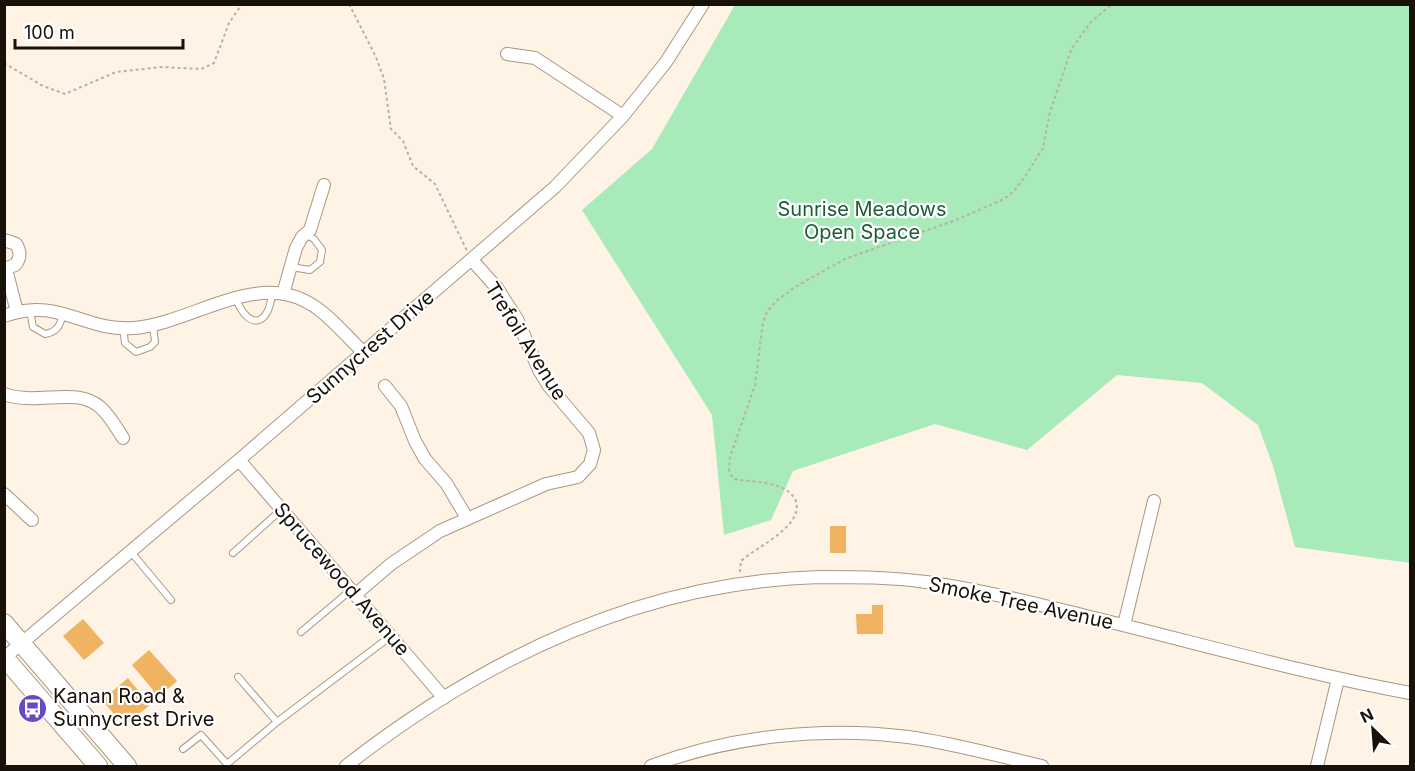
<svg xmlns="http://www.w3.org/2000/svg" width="1415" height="771" font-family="Inter,sans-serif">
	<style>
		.green { fill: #a8eaba }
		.building { fill: #efb362 }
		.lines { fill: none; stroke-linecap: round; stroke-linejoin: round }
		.lane-casing { stroke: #a99781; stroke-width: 8 }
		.street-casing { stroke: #a99781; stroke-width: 14 }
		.secondary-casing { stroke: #a99781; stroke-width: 20 }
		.path { stroke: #baafa3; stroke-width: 2; stroke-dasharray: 3 3; stroke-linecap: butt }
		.lane { stroke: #fff; stroke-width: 6 }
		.street { stroke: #fff; stroke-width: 12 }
		.secondary { stroke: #fff; stroke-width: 18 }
		.labels { text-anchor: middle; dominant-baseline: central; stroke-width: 4.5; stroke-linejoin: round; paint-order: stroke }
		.park-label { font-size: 20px; fill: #1e5c35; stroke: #fff }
		.street-label { font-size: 20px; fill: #181109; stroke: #fff }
		.poi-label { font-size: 20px; fill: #181109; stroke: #fff; text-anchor: start }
	</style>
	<rect width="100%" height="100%" fill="#fff3e5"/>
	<path class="green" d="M735 5H1410V563L1295 547 1273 466 1258 425 1202 383 1117 375 1027 450 935 424 793 471 771 520 724 535 712 415 582 210 652 149Z"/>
	<path class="building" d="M830 526H846V553H830Z
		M872 605H883V634H857L856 614H872Z
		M83 619 104 643 84 660 63 636Z
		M149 650 177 681 154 701 148 695 153 690 132 665Z
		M128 678 150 705 124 726 102 700Z"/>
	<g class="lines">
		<defs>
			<path id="lane" d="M291 267 310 270 320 262 322 250 314 239 305 234
				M236 299C249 331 269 326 272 293
				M30 310 33 327 45 334C57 332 60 326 63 314
				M123 328 125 343 136 352 150 347 155 342 153 325
				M131 552 171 600
				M233 553 281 510
				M301 632 351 590
				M238 677 277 722
				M183 749 201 735 227 764 277 722 391 636"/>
			<path id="street" d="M507 54 535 58 623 116
				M4 240 16 244C21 252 21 258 15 265L4 269
				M6 269 17 312
				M283 294 296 248 302 237 310 230 324 185
				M4 316C59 296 84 332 134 328 184 324 240 283 289 295 320 302 341 331 363 352
				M385 386 401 406 415 441 425 459 446 483 467 518
				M4 394C37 406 76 386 100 407 110 416 116 427 123 438
				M239 460 444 698
				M4 494 32 520
				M356 594 391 564 440 531 546 484 578 477 590 464 594 450 589 433 548 385 539 370 517 319 497 288 472 260
				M1124 625 1154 501
				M4 658 239 460 555 187 623 116 666 62 703 4
				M346 766C484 658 641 582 819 577 855 577 891 577 926 582 981 590 1033 603 1086 616 1194 642 1301 673 1410 693
				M651 766C731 736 823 726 908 737 953 743 998 756 1042 766
				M1317 766 1338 679"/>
			<path id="secondary" d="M4 623 127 766
				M4 657 98 766"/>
		</defs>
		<use href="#lane" class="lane-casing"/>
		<use href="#street" class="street-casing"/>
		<use href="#secondary" class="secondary-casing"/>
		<path class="path" d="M349 4 376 57 384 79 391 129 403 141 413 166 435 184 467 251
			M4 63 43 86 65 94 116 72 162 67 201 69 214 63 229 23 242 4
			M740 572 741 561C756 547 807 525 795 499 791 492 784 488 777 486 764 481 749 482 735 479L731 475 729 470 730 457 755 385 763 322 767 312 776 301 795 287 845 259 956 220 1004 199 1015 190 1026 175 1043 148 1050 112 1071 50 1090 23 1112 4"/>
		<use href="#lane" class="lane"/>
		<use href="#street" class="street"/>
		<use href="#secondary" class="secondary"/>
	</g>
	<defs>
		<symbol id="bus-disc" viewBox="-11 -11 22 22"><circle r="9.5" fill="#684ac2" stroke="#fff"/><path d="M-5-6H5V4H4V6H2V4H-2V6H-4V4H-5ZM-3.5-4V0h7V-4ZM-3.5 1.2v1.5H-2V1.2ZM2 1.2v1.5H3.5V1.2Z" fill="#fff"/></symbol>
	</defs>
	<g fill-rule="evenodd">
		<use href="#bus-disc" x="16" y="692" width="33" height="33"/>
	</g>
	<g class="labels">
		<g class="park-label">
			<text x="862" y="209">Sunrise Meadows<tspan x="862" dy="23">Open Space</tspan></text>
		</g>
		<g class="street-label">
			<text transform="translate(526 341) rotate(58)">Trefoil Avenue</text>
			<text transform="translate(370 347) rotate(-41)">Sunnycrest Drive</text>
			<text transform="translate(342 579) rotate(49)">Sprucewood Avenue</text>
			<text transform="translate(1021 603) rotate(12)">Smoke Tree Avenue</text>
		</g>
		<g class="poi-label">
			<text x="53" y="696">Kanan Road &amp;<tspan x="53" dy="23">Sunnycrest Drive</tspan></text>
		</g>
	</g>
	<rect width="1415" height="771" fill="none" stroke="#181109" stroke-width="12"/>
	<g transform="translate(1373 729) rotate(335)" stroke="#ffffff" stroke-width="4.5" paint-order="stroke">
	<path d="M0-4.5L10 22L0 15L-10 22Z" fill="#181109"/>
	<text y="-9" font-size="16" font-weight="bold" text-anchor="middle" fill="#181109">N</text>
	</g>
	<path d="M15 39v9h168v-9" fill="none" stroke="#181109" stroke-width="3"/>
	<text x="24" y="39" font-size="18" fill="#181109" stroke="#ffffff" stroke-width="4.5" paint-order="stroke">100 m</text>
</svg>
